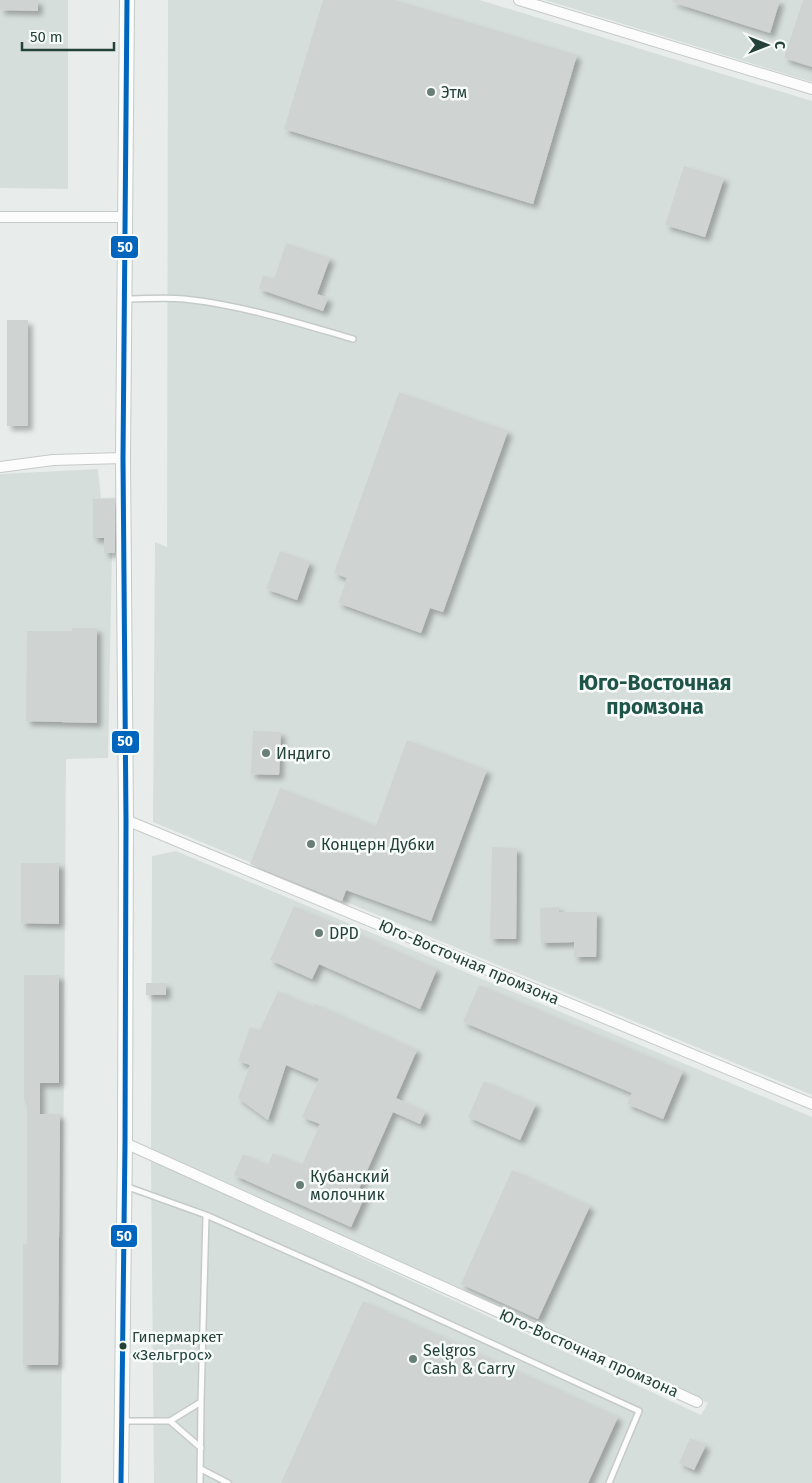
<svg xmlns="http://www.w3.org/2000/svg" width="812" height="1483" font-family="'Fira Sans',sans-serif">
	<style>
		.built { fill: #d6dedb }
		.building { fill: #cfd4d2; filter: url(#shadow) }
		.lines { fill: none; stroke-linecap: round; stroke-linejoin: round }
		.lane-casing { stroke: #c5cac8; stroke-width: 8 }
		.street-casing { stroke: #c5cac8; stroke-width: 12 }
		.secondary-casing { stroke: #c3cbc8; stroke-width: 16 }
		.lane { stroke: #fcfcfc; stroke-width: 5 }
		.street { stroke: #fcfcfc; stroke-width: 10 }
		.secondary { stroke: #fcfcfc; stroke-width: 14 }
		.bus-1-casing { stroke: #f7fbf9; stroke-width: 9 }
		.bus-1 { stroke: #0065bd; stroke-width: 5 }
		.poi-dot { fill: #697e78; stroke: #f7fbf9; stroke-width: 2 }
		.bus-dot { fill: #24423a; stroke: #f7fbf9; stroke-width: 2 }
		.labels { text-anchor: middle; dominant-baseline: central; stroke-width: 5; stroke-linejoin: round; paint-order: stroke }
		.bus-label { font-size: 15px; fill: #24423a; stroke: #f7fbf9; text-anchor: start }
		.poi-label { font-size: 16px; fill: #24423a; stroke: #f7fbf9; text-anchor: start }
		.street-label { font-size: 16px; fill: #24423a; stroke: #f7fbf9 }
		.district-label { font-size: 21px; font-weight: bold; fill: #1f5548; stroke: #f7fbf9 }
		.line-badge { stroke: #f7fbf9; stroke-width: 2 }
		.badge-label { font-size: 14px; text-anchor: middle; font-weight: bold; fill: #fff }
	</style>
	<defs>
		<filter id="shadow"><feDropShadow dx="4.5" dy="4.5" stdDeviation="2.5" flood-color="#0004"/></filter>
	</defs>
	<rect width="100%" height="100%" fill="#e8edeb"/>
	<path class="built" d="M0 0H68V189L0 188Z
		M168 0H480L812 101V1095L153 822 155 542 167 547Z
		M545 0H812V82Z
		M98 469 101 498 120 497V552H112L108 758 66 759 61 1483H0V474Z
		M176 851 812 1117V1483H154L151 1160 701 1415 708 1403 151 1149 152 856Z"/>
	<path class="building" d="M0 0H38V11L0 10Z
		M323 0H395L577 55 533 204 284 129Z
		M673 0H780L770 33 672 2Z
		M803 0H812V67L784 58Z
		M684 166 724 178 705 237 665 225Z
		M286 243 330 258 317 294 328 298 323 311 259 289 263 275 274 279Z
		M7 320H28V426H7Z
		M399 392 508 431 443 612 430 608 421 633 338 603 347 578 334 573Z
		M93 499H115V553H104V538H93Z
		M280 551 310 562 297 600 266 589Z
		M72 628H97V723L26 721 27 631H72Z
		M253 731 281 732 279 775 251 774Z
		M407 740 487 770 431 921 346 890 342 901 250 864 280 788 376 826Z
		M492 847 517 848 516 939H490Z
		M21 863H59V924L21 923Z
		M294 906 437 969 420 1009 319 964 312 979 270 960Z
		M559 907V912H597L596 957H574V942L541 943 540 908Z
		M24 975H59V1083H40V1114H60L58 1365H23V1244H27V1100H24Z
		M146 983H166V995H146Z
		M479 985 683 1071 663 1119 627 1104 632 1093 463 1022Z
		M278 991 313 1007 315 1004 417 1050 396 1098 425 1112 420 1124 393 1112 358 1191 366 1194 351 1227 234 1175 243 1154 268 1165 273 1153 302 1165 320 1124 302 1117 319 1079 286 1065 268 1120 238 1098 250 1065 238 1061 250 1027 260 1030Z
		M484 1081 536 1104 520 1140 468 1117Z
		M512 1170 590 1206 538 1319 461 1284Z
		M363 1301 618 1417 588 1483H281Z
		M690 1438 706 1445 694 1470 679 1463Z"/>
	<g class="lines">
		<defs>
			<path id="lane" d="M126 299C145 299 165 297 184 299 242 305 298 323 353 339
				M125 1186 206 1215 201 1402 200 1483
				M206 1215 360 1283 639 1411 609 1483
				M122 1421H170L201 1402
				M170 1421 201 1448
				M201 1469 228 1483"/>
			<path id="street" d="M519 0 812 89
				M0 217H125
				M0 467 53 460 123 458
				M126 820 812 1104
				M125 1143 697 1402"/>
			<path id="secondary" d="M121 1483 125 1143 126 820 123 458 127 0"/>
		</defs>
		<use href="#lane" class="lane-casing"/>
		<use href="#street" class="street-casing"/>
		<use href="#secondary" class="secondary-casing"/>
		<use href="#lane" class="lane"/>
		<use href="#street" class="street"/>
		<use href="#secondary" class="secondary"/>
		<defs>
			<path id="bus-1" d="M121 1483 125 1143 126 820 123 458 127 0"/>
		</defs>
		<use href="#bus-1" class="bus-1-casing"/>
		<use href="#bus-1" class="bus-1"/>
	</g>
	<g class="poi-dot">
		<circle cx="431" cy="92" r="5"/>
		<circle cx="266" cy="753" r="5"/>
		<circle cx="311" cy="844" r="5"/>
		<circle cx="319" cy="933" r="5"/>
		<circle cx="300" cy="1185" r="5"/>
		<circle cx="413" cy="1359" r="5"/>
	</g>
	<circle class="bus-dot" cx="123" cy="1346" r="4.5"/>
	<g class="labels">
		<g class="bus-label">
			<text x="132" y="1337">Гипермаркет<tspan x="132" dy="18">«Зельгрос»</tspan></text>
		</g>
		<g class="poi-label">
			<text x="441" y="92">Этм</text>
			<text x="276" y="753">Индиго</text>
			<text x="321" y="844">Концерн Дубки</text>
			<text x="329" y="933">DPD</text>
			<text x="310" y="1176">Кубанский<tspan x="310" dy="18">молочник</tspan></text>
			<text x="423" y="1350">Selgros<tspan x="423" dy="18">Cash &amp; Carry</tspan></text>
		</g>
		<g class="street-label">
			<text transform="translate(469 962) rotate(23)">Юго-Восточная промзона</text>
			<text transform="translate(589 1353) rotate(24)">Юго-Восточная промзона</text>
		</g>
		<g class="district-label">
			<text x="655" y="683">Юго-Восточная<tspan x="655" dy="24">промзона</tspan></text>
		</g>
	</g>
	<g class="line-badge">
		<rect x="110" y="235" width="29" height="24" rx="5" fill="#0065bd"/>
		<rect x="111" y="730" width="29" height="24" rx="5" fill="#0065bd"/>
		<rect x="110" y="1224" width="28" height="24" rx="5" fill="#0065bd"/>
	</g>
	<g class="badge-label">
		<text x="125" y="252">50</text>
		<text x="125" y="746">50</text>
		<text x="124" y="1241">50</text>
	</g>
	<g transform="translate(767 45) rotate(90)" stroke="#f7fbf9" stroke-width="4" paint-order="stroke">
	<path d="M0-4L9 19L0 12L-9 19Z" fill="#24423a"/>
	<text y="-8" font-size="14" font-weight="bold" text-anchor="middle" fill="#24423a">С</text>
	</g>
	<path d="M22 42v8h92v-8" fill="none" stroke="#24423a" stroke-width="2.5"/>
	<text x="30" y="42" font-size="15" fill="#24423a" stroke="#f7fbf9" stroke-width="4" paint-order="stroke">50 m</text>
</svg>
